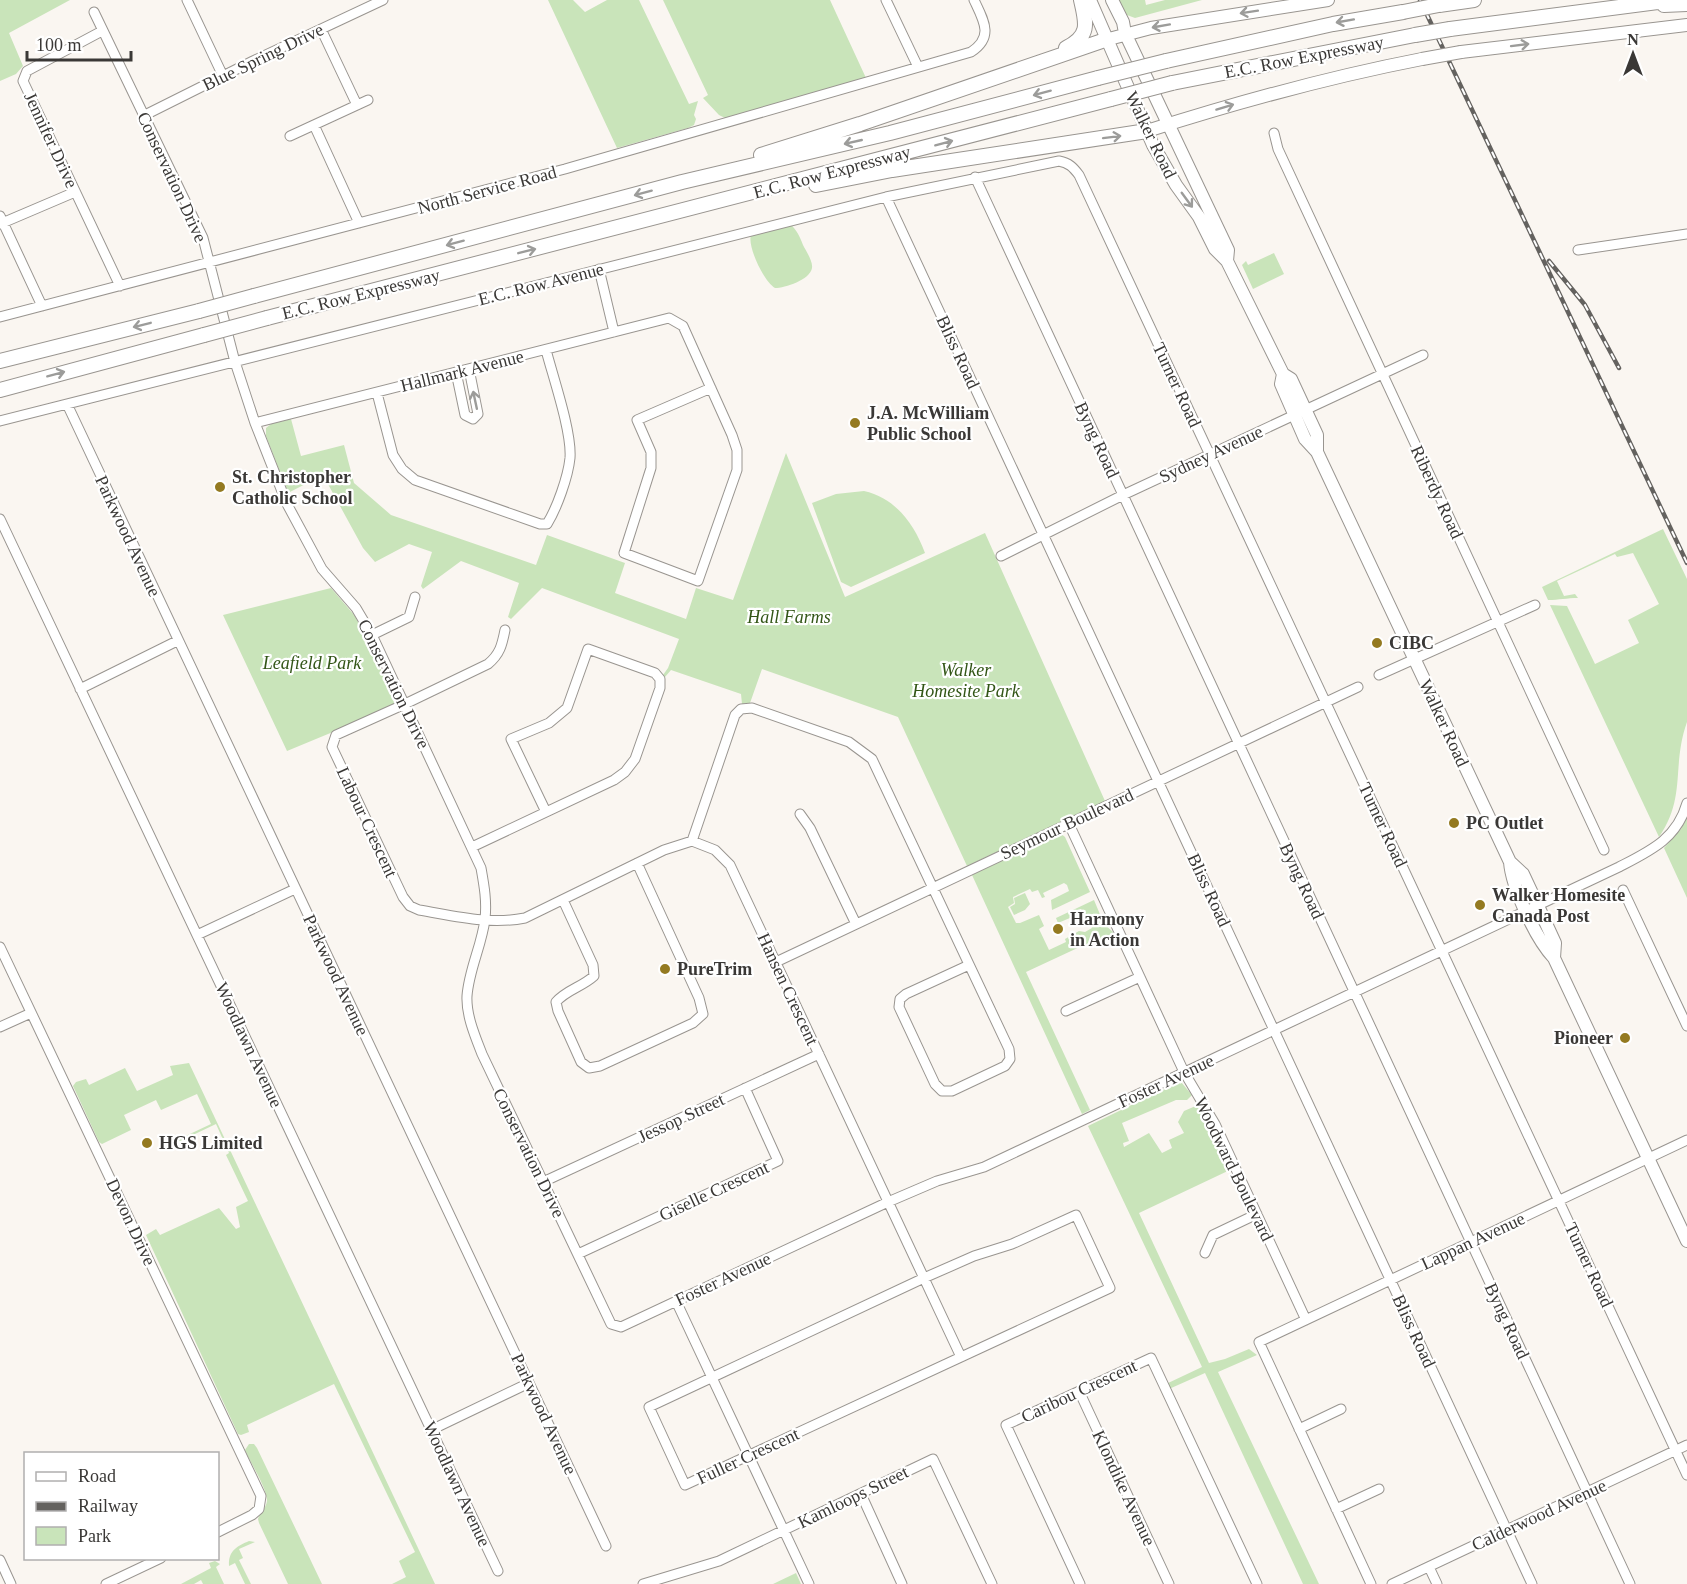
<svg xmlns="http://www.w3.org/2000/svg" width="1687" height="1584" font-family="'Times New Roman',serif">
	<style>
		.green { fill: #c9e4ba }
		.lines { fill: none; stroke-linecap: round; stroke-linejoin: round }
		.minor-casing { stroke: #999590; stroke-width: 11 }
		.major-casing { stroke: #999590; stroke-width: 14 }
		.highway-casing { stroke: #999590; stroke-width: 16 }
		.minor { stroke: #fff; stroke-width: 9 }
		.major { stroke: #fff; stroke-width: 12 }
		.highway { stroke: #fff; stroke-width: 14 }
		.rail-casing { stroke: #64625f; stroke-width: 4.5 }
		.rail { stroke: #fff; stroke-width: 2; stroke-dasharray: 7; stroke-linecap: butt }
		.major-bridge-casing { stroke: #999590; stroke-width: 14; stroke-linecap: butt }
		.highway-bridge-casing { stroke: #999590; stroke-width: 16; stroke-linecap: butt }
		.major-bridge { stroke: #fff; stroke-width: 12 }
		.highway-bridge { stroke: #fff; stroke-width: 14 }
		.oneway { stroke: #9c9c9a }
		.poi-dot { fill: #947a21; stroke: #fff; stroke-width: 2 }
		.labels { text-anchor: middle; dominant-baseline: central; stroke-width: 4.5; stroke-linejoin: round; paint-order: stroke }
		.street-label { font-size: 18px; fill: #3a3836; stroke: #fff }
		.poi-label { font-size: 18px; font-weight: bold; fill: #3a3836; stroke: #fff; text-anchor: start }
		.park-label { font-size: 18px; font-style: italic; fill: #325516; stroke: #fff }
	</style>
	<rect width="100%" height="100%" fill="#faf6f1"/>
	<path class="green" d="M0 0H70L9 33 23 66 16 74 0 81Z
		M548 0H573L585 12 607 0H639L689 104 698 101 694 115 696 119 694 125 688 128 617 148Z
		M663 0H830L866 78 725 118 719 115 703 98 708 95Z
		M1118 0H1145L1146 5 1165 0H1202L1135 18 1127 15Z
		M790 224C797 230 800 237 803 245 806 251 813 261 812 268 810 280 785 288 775 288 764 282 747 246 751 235Z
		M1274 253 1284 274 1253 289 1242 265 1246 261 1248 265Z
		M291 419 301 456 344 445 354 483 391 515 536 565 547 535 625 563 615 593 686 619 696 588 733 600 786 453 845 597 985 533 1105 801 967 866 898 717 762 669 750 703 742 704 741 694 671 670 665 677 663 675 668 668 679 639 542 588 511 619 508 617 519 583 461 561 423 589 421 586 432 552 409 544 375 562 363 548 323 475 288 493 266 436V428L271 424Z
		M864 491C895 498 914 523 925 553L851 587 841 582 812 503 836 494Z
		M1663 529 1687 579V722C1671 767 1687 796 1659 837L1550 605 1567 606 1595 664 1639 643 1628 620 1659 604 1633 553 1617 557 1615 554 1557 581 1564 596 1575 594 1578 598C1567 598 1559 600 1548 600L1542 587Z
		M331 588 355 616 398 705 287 751 223 615Z
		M1687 818V898L1664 848 1681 829Z
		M1060 833 1065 837 1090 892 1052 910 1051 900 1069 891 1067 885 1064 883 1043 893 1045 897 1042 898 1038 890 1032 892 1030 889 1013 897 1014 903 1008 907 1016 923H1020L1039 915 1044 926 1039 929 1049 950 1066 942 1065 939 1079 931 1085 932 1092 928 1086 914 1084 915 1081 909 1075 911 1077 915 1058 923 1056 918 1094 900 1104 924 1113 932 1115 938 1106 942 1101 939 1087 946 1084 945 1026 972 1090 1110 1082 1114 972 875Z
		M1025 893 1030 904 1025 910 1014 915 1010 907 1015 904 1014 898Z
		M189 1063 435 1584H392L406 1577 399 1561 415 1552 334 1384 247 1425 249 1432 241 1435 238 1434 146 1235 156 1229 160 1235 219 1208 236 1229 240 1227 236 1207 248 1201 226 1155 229 1153 216 1124 176 1143 175 1141 211 1124 197 1094 161 1110 156 1100 124 1115 131 1130 102 1144 99 1142 73 1086 76 1082 86 1079 89 1085 125 1068 137 1091 173 1075 170 1066Z
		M1181 1082 1192 1095 1187 1100H1176L1122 1123 1129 1141 1123 1143 1124 1147 1149 1133 1162 1153 1172 1148 1169 1140 1184 1133 1178 1122 1184 1111 1198 1105 1212 1127 1232 1169 1139 1213 1209 1363 1225 1359 1249 1349 1257 1355 1218 1372 1319 1584H1303L1205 1373 1169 1389 1166 1384 1202 1367 1088 1126 1177 1083H1181Z
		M249 1444H254L257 1448 322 1584H288L259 1523 258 1519C260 1513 266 1508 267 1501 267 1488 250 1462 245 1450Z
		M249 1541 255 1542 239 1549 243 1558 239 1560 251 1584H245L235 1563 229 1566C228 1551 237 1546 249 1541Z
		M215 1561 220 1564 216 1567 224 1584H203L201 1580 194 1584H181L211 1568 209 1563Z
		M796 1573 801 1584H773Z"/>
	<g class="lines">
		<defs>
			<path id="minor" d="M187 0 223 76
				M886 0 918 67
				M94 12 203 238 235 362 255 423 287 504 322 569 356 608 372 635 481 868C484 885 487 901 485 919 482 945 469 969 467 996 466 1015 475 1036 482 1054L611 1324 621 1327 888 1202 937 1181 984 1167 1619 867C1650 851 1677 839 1687 803
				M321 29 357 105
				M102 31 27 71 23 81 120 286
				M143 116 253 61 383 0
				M314 125 359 223
				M1274 133 1278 149 1604 850
				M290 136 368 100
				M975 177 1630 1584
				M886 197 1532 1584
				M0 216 42 306
				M0 224 75 192
				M1578 250 1687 234
				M599 269 614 332
				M0 317 565 169 971 52C994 37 984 21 974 0
				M456 372 465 415 473 419 478 414 469 369
				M377 393 393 455 402 469 415 480 540 524H547C557 508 568 477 570 458 572 432 553 377 546 350
				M67 404 606 1546
				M0 421 886 197 1059 161C1069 163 1073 167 1079 175L1687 1475
				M255 423 669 318 683 326 732 435 737 450V470L698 581 624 553 651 468V452L637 420 711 388
				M0 519 498 1571
				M1001 556 1123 495 1423 355
				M505 630C502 645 500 654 488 664L405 704 336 735 332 747 403 897 410 906 419 910C455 916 489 925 525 918L664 850 692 841 715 850 730 865 961 1357
				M372 635 409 617 415 597
				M1379 675 1535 605
				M80 689 177 641
				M800 814 810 828 856 924
				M1069 824 1184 1072 1215 1124 1306 1320
				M692 841 735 715 741 709 752 708 849 742 872 759 1009 1049 1010 1059 1005 1066 952 1091H942L935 1084 899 1007 900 999 906 994 969 965
				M472 847 614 780 625 772 635 759 660 688V679L655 673 588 649 567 708 549 723 511 739 546 812
				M1623 890 1687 1026
				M563 900 593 965 594 976C582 987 566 990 556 1002L558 1011 581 1062 589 1068 600 1066 693 1023 703 1014 699 998 637 863
				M197 935 295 889
				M0 947 261 1496 259 1509 252 1515 218 1532
				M776 962 1358 687
				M1066 1011 1140 977
				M0 1027 31 1013
				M543 1182 819 1054
				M1076 1215 1110 1288 685 1485 649 1407 924 1278 974 1256 1012 1244Z
				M1205 1253 1213 1235 1257 1214
				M578 1254 778 1161 745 1088
				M676 1301 809 1584
				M1079 1391 1169 1584
				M1299 1429 1341 1409
				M431 1430 529 1383
				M861 1494 902 1584
				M1336 1509 1379 1489
				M0 1560 11 1584
				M1429 1567 1437 1584
				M106 1584 161 1558
				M643 1584 719 1561 933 1459 992 1584
				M1080 1584 1006 1425 1151 1358 1257 1584
				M1371 1584 1259 1342 1687 1140
				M1392 1584 1687 1445"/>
			<path id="major" d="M1090 0 1153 145 1176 185 1199 217 1215 249 1227 261 1283 374 1291 379 1317 435V452
				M1112 0 1123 22 1125 33 1228 250 1227 261
				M1105 40 1151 28 1328 0
				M1461 52 1687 25
				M1147 131C1238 102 1329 77 1422 59
				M1283 374 1281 384 1305 439 1317 452 1510 862C1512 888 1536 939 1554 958L1687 1241
				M1510 862 1523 874 1538 906 1555 943 1554 958"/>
			<path id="highway" d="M1439 5 1474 0
				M1664 5 1687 4
				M1450 29 1673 0
				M1066 48C1091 36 1086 22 1081 0
				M1166 61 1333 24 1403 12
				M1172 83 1415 35
				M761 155 860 124 1105 40
				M816 185 892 170 1147 131
				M254 296 682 182 890 133 1098 78
				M267 318 1111 99
				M0 361 199 311
				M0 390 204 335"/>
		</defs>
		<use href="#minor" class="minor-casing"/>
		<use href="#major" class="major-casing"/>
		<use href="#highway" class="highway-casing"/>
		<use href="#minor" class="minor"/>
		<use href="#major" class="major"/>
		<use href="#highway" class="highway"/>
		<defs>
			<path id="rail" d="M1420 0 1687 563
				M1549 261 1585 305 1619 368"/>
		</defs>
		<use href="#rail" class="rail-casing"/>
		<use href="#rail" class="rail"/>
		<defs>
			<path id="major-bridge" d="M1422 59 1461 52"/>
			<path id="highway-bridge" d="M1403 12 1439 5
				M1415 35 1450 29
				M1098 78 1166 61
				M1111 99 1172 83
				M199 311 254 296
				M204 335 267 318"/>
		</defs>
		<use href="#major-bridge" class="major-bridge-casing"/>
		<use href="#highway-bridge" class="highway-bridge-casing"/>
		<use href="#major-bridge" class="major-bridge"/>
		<use href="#highway-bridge" class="highway-bridge"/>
	</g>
	<defs><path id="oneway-shaft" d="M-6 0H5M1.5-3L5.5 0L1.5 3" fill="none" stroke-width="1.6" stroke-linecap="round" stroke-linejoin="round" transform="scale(1.5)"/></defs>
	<g class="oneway">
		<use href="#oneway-shaft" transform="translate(1249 12) rotate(171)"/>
		<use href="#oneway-shaft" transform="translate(1345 21) rotate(170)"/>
		<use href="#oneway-shaft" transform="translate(1161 26) rotate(170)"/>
		<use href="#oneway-shaft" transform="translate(1520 45) rotate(-7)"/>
		<use href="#oneway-shaft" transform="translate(1042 93) rotate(165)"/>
		<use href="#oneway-shaft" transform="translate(1225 107) rotate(-17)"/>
		<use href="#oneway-shaft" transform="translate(1112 137) rotate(-7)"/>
		<use href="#oneway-shaft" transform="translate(853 142) rotate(167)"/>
		<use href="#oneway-shaft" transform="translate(944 143) rotate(-15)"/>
		<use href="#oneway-shaft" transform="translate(643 193) rotate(165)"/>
		<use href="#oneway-shaft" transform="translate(1187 200) rotate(54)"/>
		<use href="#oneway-shaft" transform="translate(455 243) rotate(165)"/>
		<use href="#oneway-shaft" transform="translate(527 251) rotate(-14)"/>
		<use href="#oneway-shaft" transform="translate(142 325) rotate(166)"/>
		<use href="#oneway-shaft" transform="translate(56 374) rotate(-15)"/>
		<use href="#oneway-shaft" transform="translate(475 400) rotate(-102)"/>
	</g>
	<g class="poi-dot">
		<circle cx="855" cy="423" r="6"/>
		<circle cx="220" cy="487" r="6"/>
		<circle cx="1377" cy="643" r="6"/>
		<circle cx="1454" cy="823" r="6"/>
		<circle cx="1480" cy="905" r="6"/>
		<circle cx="1058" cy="929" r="6"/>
		<circle cx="665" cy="969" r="6"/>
		<circle cx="1625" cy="1038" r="6"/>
		<circle cx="147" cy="1143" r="6"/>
	</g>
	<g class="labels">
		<g class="street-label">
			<text transform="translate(263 57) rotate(-26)">Blue Spring Drive</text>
			<text transform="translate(1304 57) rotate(-11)">E.C. Row Expressway</text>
			<text transform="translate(1151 135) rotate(64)">Walker Road</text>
			<text transform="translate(51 140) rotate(65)">Jennifer Drive</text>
			<text transform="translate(832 172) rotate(-15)">E.C. Row Expressway</text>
			<text transform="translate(172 177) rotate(65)">Conservation Drive</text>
			<text transform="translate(487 190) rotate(-15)">North Service Road</text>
			<text transform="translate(541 284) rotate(-14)">E.C. Row Avenue</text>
			<text transform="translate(361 294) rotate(-14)">E.C. Row Expressway</text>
			<text transform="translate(958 352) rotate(65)">Bliss Road</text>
			<text transform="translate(462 371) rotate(-14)">Hallmark Avenue</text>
			<text transform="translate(1177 385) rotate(65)">Turner Road</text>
			<text transform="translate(1097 440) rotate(65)">Byng Road</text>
			<text transform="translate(1211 454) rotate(-25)">Sydney Avenue</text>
			<text transform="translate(1437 492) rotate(65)">Riberdy Road</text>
			<text transform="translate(128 536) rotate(65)">Parkwood Avenue</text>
			<text transform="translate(394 684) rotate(64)">Conservation Drive</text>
			<text transform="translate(1444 723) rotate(65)">Walker Road</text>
			<text transform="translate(367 822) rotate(65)">Labour Crescent</text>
			<text transform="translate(1067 824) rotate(-25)">Seymour Boulevard</text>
			<text transform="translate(1383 825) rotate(65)">Turner Road</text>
			<text transform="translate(1302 881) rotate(65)">Byng Road</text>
			<text transform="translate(1209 890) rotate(65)">Bliss Road</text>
			<text transform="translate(336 975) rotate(65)">Parkwood Avenue</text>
			<text transform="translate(788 989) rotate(65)">Hansen Crescent</text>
			<text transform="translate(249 1045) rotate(65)">Woodlawn Avenue</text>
			<text transform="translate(1166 1081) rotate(-25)">Foster Avenue</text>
			<text transform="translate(681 1118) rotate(-25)">Jessop Street</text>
			<text transform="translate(529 1153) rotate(64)">Conservation Drive</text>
			<text transform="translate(1234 1169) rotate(64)">Woodward Boulevard</text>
			<text transform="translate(714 1191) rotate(-25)">Giselle Crescent</text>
			<text transform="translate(131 1222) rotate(65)">Devon Drive</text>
			<text transform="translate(1473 1241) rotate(-25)">Lappan Avenue</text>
			<text transform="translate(1589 1265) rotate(65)">Turner Road</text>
			<text transform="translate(723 1279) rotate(-25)">Foster Avenue</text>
			<text transform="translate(1507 1321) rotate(65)">Byng Road</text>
			<text transform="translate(1414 1331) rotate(65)">Bliss Road</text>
			<text transform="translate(1079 1391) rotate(-25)">Caribou Crescent</text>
			<text transform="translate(544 1414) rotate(65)">Parkwood Avenue</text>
			<text transform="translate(748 1456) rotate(-25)">Fuller Crescent</text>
			<text transform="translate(457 1484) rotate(65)">Woodlawn Avenue</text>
			<text transform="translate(1124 1488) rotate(65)">Klondike Avenue</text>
			<text transform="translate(853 1497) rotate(-26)">Kamloops Street</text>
			<text transform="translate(1539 1515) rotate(-25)">Calderwood Avenue</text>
		</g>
		<g class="poi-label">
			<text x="867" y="413">J.A. McWilliam<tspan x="867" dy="21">Public School</tspan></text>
			<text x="232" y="477">St. Christopher<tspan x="232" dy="21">Catholic School</tspan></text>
			<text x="1389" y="643">CIBC</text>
			<text x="1466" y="823">PC Outlet</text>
			<text x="1492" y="895">Walker Homesite<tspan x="1492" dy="21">Canada Post</tspan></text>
			<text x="1070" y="919">Harmony<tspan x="1070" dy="21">in Action</tspan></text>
			<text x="677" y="969">PureTrim</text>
			<text x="1613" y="1038" text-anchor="end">Pioneer</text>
			<text x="159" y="1143">HGS Limited</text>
		</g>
		<g class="park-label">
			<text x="789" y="617">Hall Farms</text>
			<text x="312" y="663">Leafield Park</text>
			<text x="966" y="670">Walker<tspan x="966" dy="21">Homesite Park</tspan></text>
		</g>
	</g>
	<rect x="24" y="1452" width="195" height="108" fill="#ffffff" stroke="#b0afaf" stroke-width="1.5"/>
	<rect x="36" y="1472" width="30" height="9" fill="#ffffff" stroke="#b0afaf" stroke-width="1.5"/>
	<text x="78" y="1482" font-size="18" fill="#3a3836">Road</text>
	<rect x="36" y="1502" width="30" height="9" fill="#64625f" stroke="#b0afaf" stroke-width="1.5"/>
	<text x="78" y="1512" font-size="18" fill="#3a3836">Railway</text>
	<rect x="36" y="1527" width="30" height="18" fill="#c9e4ba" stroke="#b0afaf" stroke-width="1.5"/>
	<text x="78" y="1542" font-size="18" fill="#3a3836">Park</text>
	<g transform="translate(1633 54)" stroke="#ffffff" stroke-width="4.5" paint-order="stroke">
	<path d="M0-4.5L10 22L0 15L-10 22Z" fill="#3a3836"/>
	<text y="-9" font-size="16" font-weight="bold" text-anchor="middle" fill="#3a3836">N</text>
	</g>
	<path d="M27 51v9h104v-9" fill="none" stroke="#3a3836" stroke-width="3"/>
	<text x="36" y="51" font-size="18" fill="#3a3836" stroke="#ffffff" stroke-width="4.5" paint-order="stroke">100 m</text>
</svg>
